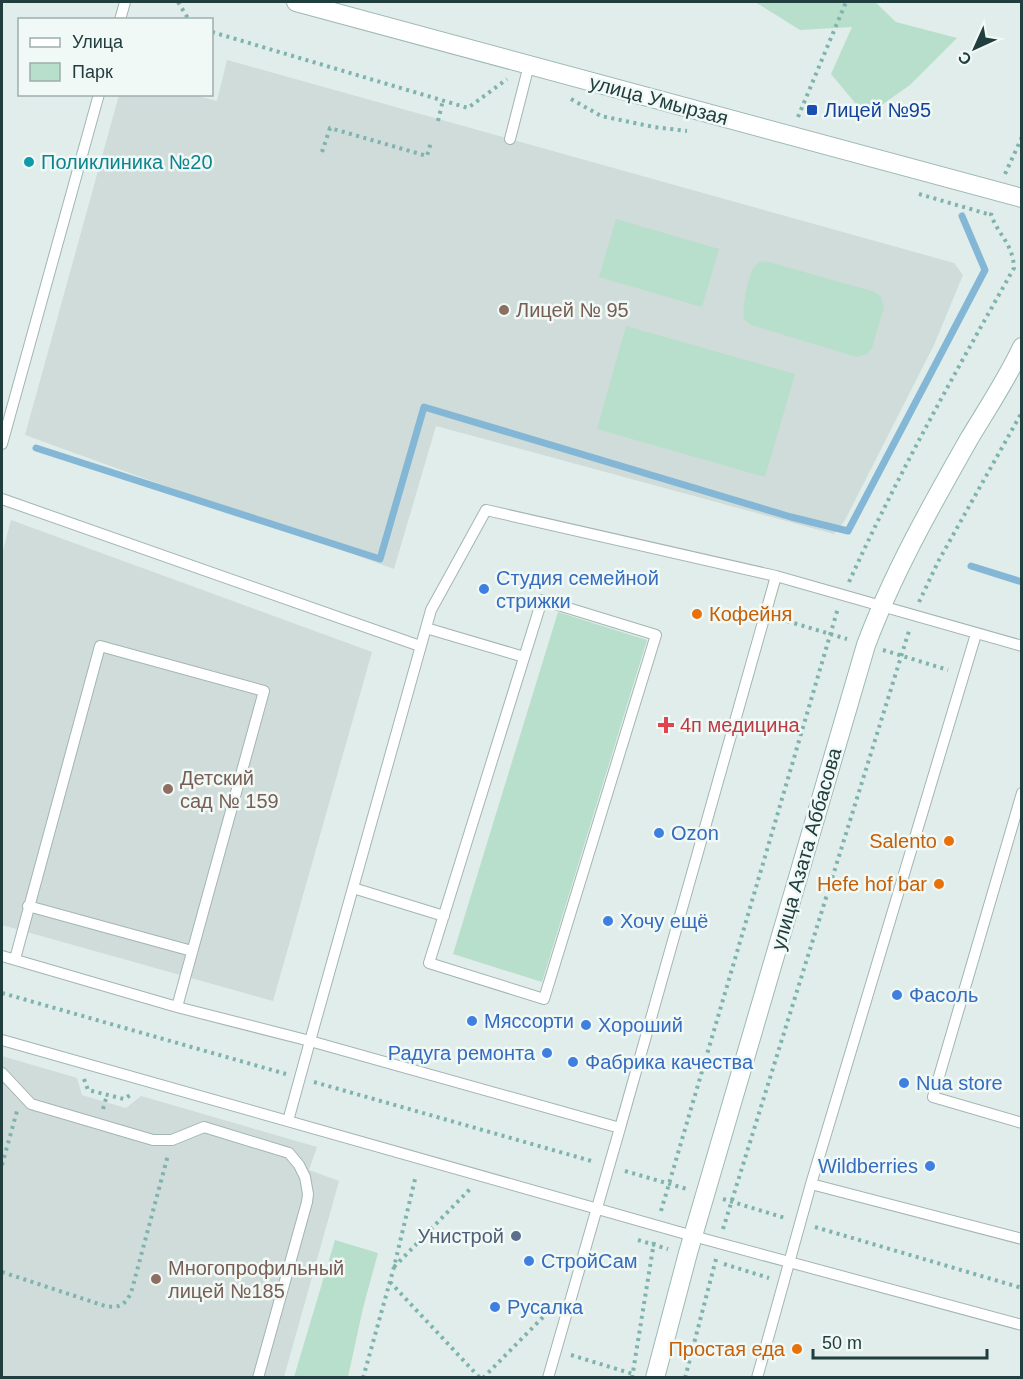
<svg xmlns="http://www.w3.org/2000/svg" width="1023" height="1379" font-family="Arial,sans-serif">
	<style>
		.built { fill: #cfdcd9 }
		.green { fill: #b8dfcb }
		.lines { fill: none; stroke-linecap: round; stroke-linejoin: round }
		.stream { stroke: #84b7d6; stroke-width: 7 }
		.lane-casing { stroke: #a3b5b3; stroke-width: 12 }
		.secondary-casing { stroke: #9eb9b5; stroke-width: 20 }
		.path { stroke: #7eb3ae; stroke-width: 4; stroke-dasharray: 3 4.5; stroke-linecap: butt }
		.lane { stroke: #fff; stroke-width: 10 }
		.secondary { stroke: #fff; stroke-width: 18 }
		.transit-dot { fill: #1a4fb4; stroke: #f1f9f7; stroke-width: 2 }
		.culture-dot { fill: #0f9aa8; stroke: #f1f9f7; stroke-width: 2 }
		.education-dot { fill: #8d6e63; stroke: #f1f9f7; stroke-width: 2 }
		.shop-dot { fill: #3f7fe0; stroke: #f1f9f7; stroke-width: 2 }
		.food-dot { fill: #e8710a; stroke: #f1f9f7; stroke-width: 2 }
		.health-dot { fill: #e0444e; stroke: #f1f9f7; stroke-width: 2 }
		.service-dot { fill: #5c6f8a; stroke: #f1f9f7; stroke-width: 2 }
		.labels { text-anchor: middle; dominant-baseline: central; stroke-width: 5; stroke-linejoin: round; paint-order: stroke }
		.street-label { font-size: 20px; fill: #203e3d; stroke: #f1f9f7 }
		.transit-label { font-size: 20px; fill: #164399; stroke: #f1f9f7; text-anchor: start }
		.culture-label { font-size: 20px; fill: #0d838f; stroke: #f1f9f7; text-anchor: start }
		.education-label { font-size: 20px; fill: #785e54; stroke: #f1f9f7; text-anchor: start }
		.shop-label { font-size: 20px; fill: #366cbe; stroke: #f1f9f7; text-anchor: start }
		.food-label { font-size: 20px; fill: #c56008; stroke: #f1f9f7; text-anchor: end }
		.health-label { font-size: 20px; fill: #be3a42; stroke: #f1f9f7; text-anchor: start }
		.service-label { font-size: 20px; fill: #4e5e75; stroke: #f1f9f7; text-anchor: end }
	</style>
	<rect width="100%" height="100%" fill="#e0edea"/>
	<path class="built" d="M227 60 954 263 963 275 934 345 845 520 834 534 436 426 394 569 25 435 119 95H194L217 101Z
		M11 520 372 652 273 1001 2 925V554Z
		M2 1056 77 1078 82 1095 105 1102 126 1108 141 1096 317 1147 309 1170 339 1181 284 1377H2Z"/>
	<path class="green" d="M755 2H875L896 22 957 38 910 85 866 116 831 74 852 27 800 30Z
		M616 219 719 249 702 307 599 277Z
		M765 261 875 292 881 297 884 307 872 348 867 354 857 357 751 325 744 319C742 309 748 272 756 265 759 262 762 262 765 261Z
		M626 326 795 374 765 477 597 429Z
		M558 612 647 640 542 982 453 954Z
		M335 1240 378 1253 363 1308 348 1377H294Z"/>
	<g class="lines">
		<path class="stream" d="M36 448 380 559 424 407 791 517 848 531 985 270 962 216
			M971 566 1022 582"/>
		<defs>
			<path id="lane" d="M120 20 125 2
				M510 139 529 65
				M2 444 99 94
				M2 499 420 646
				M776 576 620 1128 310 1041 431 610 486 510 776 576 1022 646
				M542 600 656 635 544 999 429 963Z
				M426 628 524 657
				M976 634 811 1184 1022 1239
				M1022 793 933 1097 1022 1123
				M353 888 444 916
				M28 906 192 951
				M2 956 177 1007 310 1041 288 1121
				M15 959 100 646 264 691 177 1007
				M2 1040 693 1236 1022 1325
				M2 1073 31 1104 153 1140H172L204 1127 289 1153 299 1165 305 1177 308 1194 307 1202 258 1378
				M548 1378 620 1128
				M757 1378 811 1184"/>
			<path id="secondary" d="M296 2 1022 198
				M655 1378 688 1253 866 645C893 573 931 506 969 439 987 409 1007 379 1022 347"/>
		</defs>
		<use href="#lane" class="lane-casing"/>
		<use href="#secondary" class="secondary-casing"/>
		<path class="path" d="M178 2 189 20
			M212 32 468 108 507 79
			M571 99 601 116 654 127 687 131
			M798 117 846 2
			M438 121 443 100
			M322 152 330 128 427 156 431 142
			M1005 174 1022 137
			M919 194 991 215
			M849 582C898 474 956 371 1014 268 1013 244 999 236 991 215L992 211
			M919 602 939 560 1022 412
			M780 619 847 639
			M883 650 948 670
			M2 993 286 1074
			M84 1079 88 1090 124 1099 132 1094
			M314 1082 595 1162
			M103 1109 107 1095
			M2 1165 17 1111
			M625 1171 687 1189
			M723 1199 785 1218
			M661 1211 838 608
			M815 1227 1022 1288
			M723 1229 909 631
			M638 1240 668 1249
			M724 1264 769 1278
			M394 1267 471 1188
			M2 1272 105 1306C119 1308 124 1306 131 1293L168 1155
			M390 1282 480 1378
			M571 1355 633 1374
			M363 1378 394 1267 416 1175
			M483 1378 550 1310
			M632 1378 654 1242
			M685 1378 716 1259"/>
		<use href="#lane" class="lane"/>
		<use href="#secondary" class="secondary"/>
	</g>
	<rect class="transit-dot" x="806" y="104" width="12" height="12" rx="3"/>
	<circle class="culture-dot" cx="29" cy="162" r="6"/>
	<g class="education-dot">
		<circle cx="504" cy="310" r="6"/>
		<circle cx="168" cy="789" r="6"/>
		<circle cx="156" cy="1279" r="6"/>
	</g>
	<g class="shop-dot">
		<circle cx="484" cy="589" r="6"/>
		<circle cx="659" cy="833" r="6"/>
		<circle cx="608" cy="921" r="6"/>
		<circle cx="897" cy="995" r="6"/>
		<circle cx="472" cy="1021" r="6"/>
		<circle cx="586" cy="1025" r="6"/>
		<circle cx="547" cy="1053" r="6"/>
		<circle cx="573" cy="1062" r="6"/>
		<circle cx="904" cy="1083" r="6"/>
		<circle cx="930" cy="1166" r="6"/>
		<circle cx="529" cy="1261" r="6"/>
		<circle cx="495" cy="1307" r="6"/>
	</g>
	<g class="food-dot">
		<circle cx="697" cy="614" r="6"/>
		<circle cx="949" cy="841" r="6"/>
		<circle cx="939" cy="884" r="6"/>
		<circle cx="797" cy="1349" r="6"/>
	</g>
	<path class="health-dot" d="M663 716h6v6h6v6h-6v6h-6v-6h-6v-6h6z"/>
	<circle class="service-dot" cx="516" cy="1236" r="6"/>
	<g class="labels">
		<g class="street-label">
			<text transform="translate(659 100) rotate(15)">улица Умырзая</text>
			<text transform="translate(806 849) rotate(-74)">улица Азата Аббасова</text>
		</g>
		<g class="transit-label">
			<text x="824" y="110">Лицей №95</text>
		</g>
		<g class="culture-label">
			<text x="41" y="162">Поликлиника №20</text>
		</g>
		<g class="education-label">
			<text x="516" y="310">Лицей № 95</text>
			<text x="180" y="778">Детский<tspan x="180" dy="23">сад № 159</tspan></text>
			<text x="168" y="1268">Многопрофильный<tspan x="168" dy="23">лицей №185</tspan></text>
		</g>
		<g class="shop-label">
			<text x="496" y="578">Студия семейной<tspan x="496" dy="23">стрижки</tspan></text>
			<text x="671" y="833">Ozon</text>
			<text x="620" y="921">Хочу ещё</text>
			<text x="909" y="995">Фасоль</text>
			<text x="484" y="1021">Мяссорти</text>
			<text x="598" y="1025">Хороший</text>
			<text x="535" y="1053" text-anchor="end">Радуга ремонта</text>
			<text x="585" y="1062">Фабрика качества</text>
			<text x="916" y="1083">Nua store</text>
			<text x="918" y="1166" text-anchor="end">Wildberries</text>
			<text x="541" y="1261">СтройСам</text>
			<text x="507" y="1307">Русалка</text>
		</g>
		<g class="food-label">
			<text x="709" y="614" text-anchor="start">Кофейня</text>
			<text x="937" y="841">Salento</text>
			<text x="927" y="884">Hefe hof bar</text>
			<text x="785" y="1349">Простая еда</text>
		</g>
		<g class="health-label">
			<text x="680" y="725">4п медицина</text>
		</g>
		<g class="service-label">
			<text x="504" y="1236">Унистрой</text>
		</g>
	</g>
	<rect width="1023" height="1379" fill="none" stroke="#203e3d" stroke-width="6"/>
	<rect x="18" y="18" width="195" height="78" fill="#f1f9f7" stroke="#9daead" stroke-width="1.5"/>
	<rect x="30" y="38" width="30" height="9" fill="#ffffff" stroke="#9daead" stroke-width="1.5"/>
	<text x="72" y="48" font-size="18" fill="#203e3d">Улица</text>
	<rect x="30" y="63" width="30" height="18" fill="#b8dfcb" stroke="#9daead" stroke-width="1.5"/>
	<text x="72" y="78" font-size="18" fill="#203e3d">Парк</text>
	<g transform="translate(975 48) rotate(225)" stroke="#f1f9f7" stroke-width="4.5" paint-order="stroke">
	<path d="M0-4.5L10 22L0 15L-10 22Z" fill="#203e3d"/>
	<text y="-9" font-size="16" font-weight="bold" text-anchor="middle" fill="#203e3d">С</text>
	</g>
	<path d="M813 1349v9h174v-9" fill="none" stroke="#203e3d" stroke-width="3"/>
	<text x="822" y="1349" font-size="18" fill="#203e3d" stroke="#f1f9f7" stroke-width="4.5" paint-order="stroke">50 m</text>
</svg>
